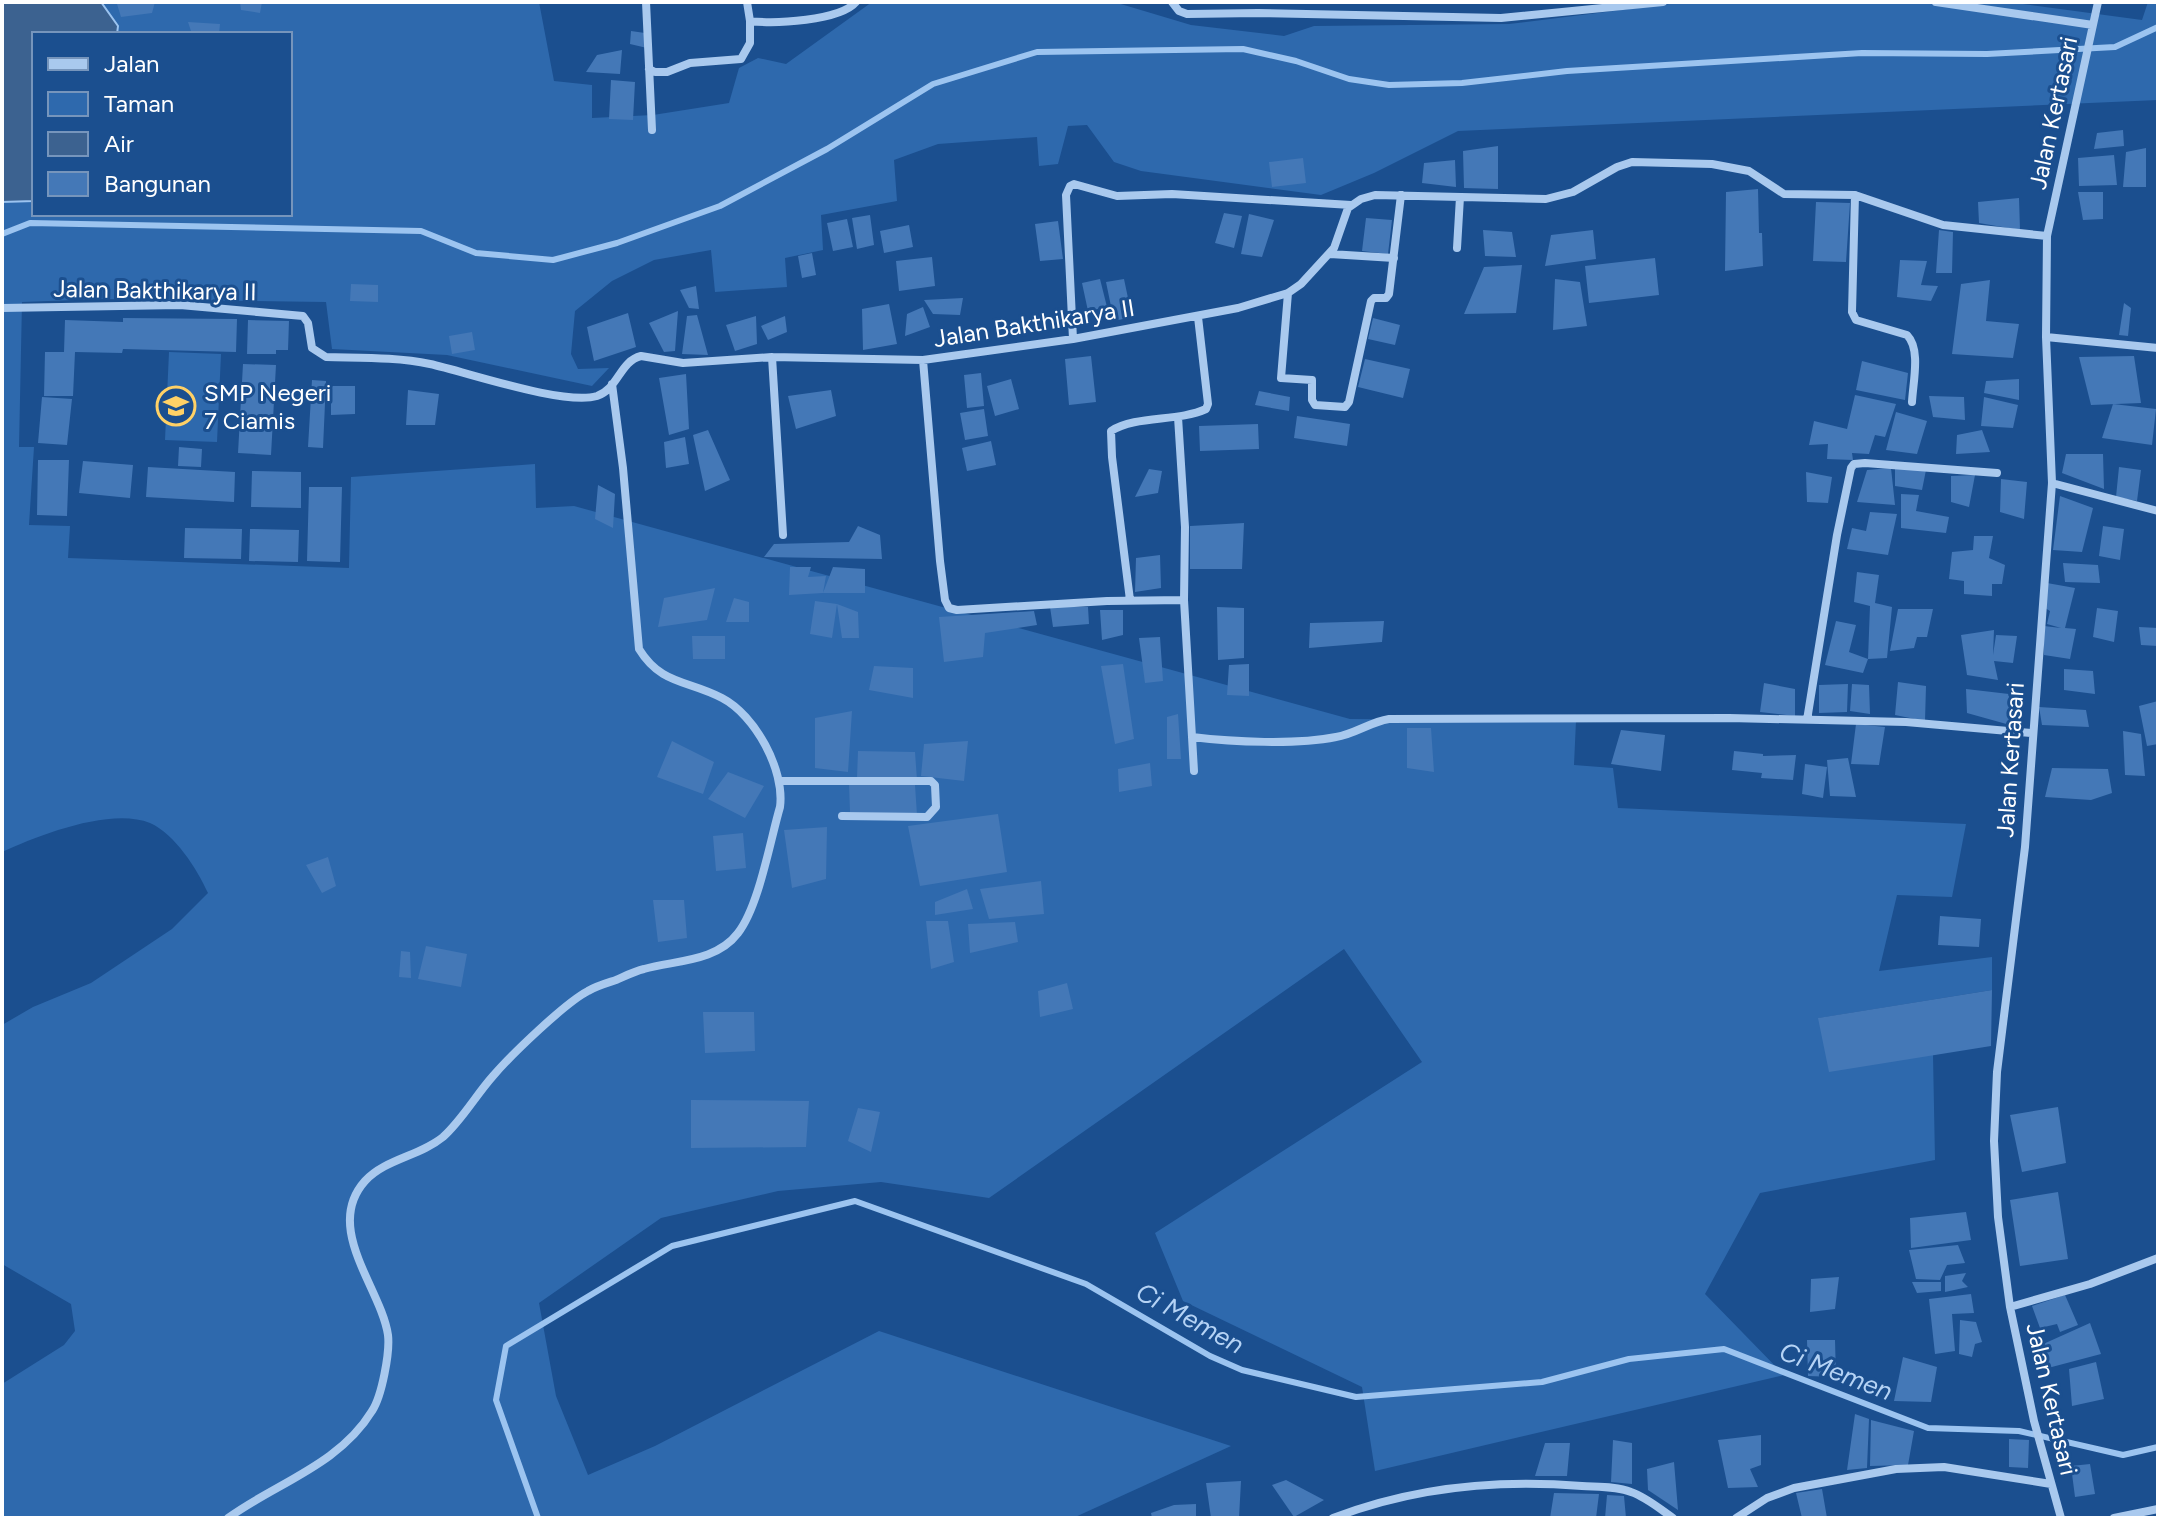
<svg xmlns="http://www.w3.org/2000/svg" width="2160" height="1520" font-family="Figtree,sans-serif">
	<style>
		.green { fill: #2e69ad }
		.water { fill: #3c6290; stroke: #9cc4f0; stroke-width: 2 }
		.lines { fill: none; stroke-linecap: round; stroke-linejoin: round }
		.stream { stroke: #9cc4f0; stroke-width: 6 }
		.building { fill: #4478b7 }
		.street { stroke: #a9c9ee; stroke-width: 8 }
		.labels { text-anchor: middle; dominant-baseline: central; stroke-width: 6; stroke-linejoin: round; paint-order: stroke }
		.street-label { font-size: 24px; fill: #fff; stroke: #1b4f8f }
		.poi-label { font-size: 24px; fill: #fff; stroke: #1b4f8f; text-anchor: start }
		.water-label { font-size: 26px; font-style: italic; fill: #b5d3f5; stroke: #1b4f8f }
	</style>
	<rect width="100%" height="100%" fill="#1b4f8f"/>
	<path class="green" d="M101 2H539L554 81 592 85V118L653 115 729 103 739 68 758 58 786 64 872 2H1114L1191 25 1284 36 1314 26 1509 24 1685 2H2008L2142 20 2148 2H2158V100L1458 131 1374 173 1321 195 1141 171 1114 162 1087 125 1068 126 1058 164 1039 166 1037 137 938 144 894 160 897 201 821 215 823 250 785 258 787 287 715 292 711 250 654 260 612 281 575 311 571 354 578 369 609 368 592 386 447 355 332 349 326 302 102 299 22 302 19 447H34L29 525 70 526 68 558 349 568 351 477 535 464 536 508 574 506 1350 719 1576 721 1574 765 1613 768 1618 808 1966 824 1952 897 1897 895 1879 971 1992 957V990L1819 1018 1933 1055 1935 1160 1760 1193 1705 1294 1784 1375 1375 1471 1362 1387 1183 1301 1155 1233 1422 1062 1344 949 989 1198 881 1182 778 1191 661 1218 539 1303 556 1396 588 1475 655 1446 879 1331 1231 1446 1073 1518H2V1384L64 1345 75 1331 71 1304 2 1264V1025L33 1007 91 983 172 929 208 893C197 869 175 834 150 823 111 807 39 835 2 852V202L34 201V214H290V34H117L118 26Z
		M169 352 221 354 217 442 165 440Z"/>
	<path class="water" d="M2 2H101L118 26 117 34H34V201L2 202Z"/>
	<g class="lines">
		<path class="stream" d="M2 234 30 223 421 231 476 253 553 260 617 243 720 206 827 149 933 84 1037 52 1243 49 1296 61 1349 79 1389 85 1462 83 1567 71 1862 53 1987 54 2115 47 2158 27
			M538 1518 496 1400 506 1346 672 1246 855 1201 1086 1284 1210 1356 1242 1370 1356 1397 1542 1382 1629 1359 1724 1349 1928 1428 2019 1431 2123 1455 2158 1447"/>
	</g>
	<path class="building" d="M127 2H155L152 13 121 17 117 4Z
		M240 2H262L260 13 241 10Z
		M188 22 220 24 219 34H192Z
		M631 31 645 33 647 48 630 44Z
		M622 50 620 74 586 72 597 55Z
		M611 80 635 82 633 120 609 119Z
		M2123 130 2124 146 2094 149 2097 133Z
		M1498 146V189L1464 188 1463 151Z
		M2146 148V187H2123L2126 152Z
		M2114 155 2117 185 2079 186 2078 158Z
		M1303 158 1306 183 1272 187 1269 162Z
		M1455 160 1456 187 1422 183 1424 163Z
		M1758 189 1759 233H1762L1763 266 1725 271 1726 192Z
		M2078 192H2103V219L2083 220Z
		M2019 198 2020 230 1979 223 1978 202Z
		M1816 202 1850 203 1846 262 1813 261Z
		M1224 213 1242 216 1234 248 1215 243Z
		M1249 214 1274 220 1262 257 1241 254Z
		M870 215 874 245 857 249 852 218Z
		M1366 218 1392 220 1388 254 1362 251Z
		M847 219 853 247 833 251 827 223Z
		M1058 221 1063 259 1040 261 1035 224Z
		M909 225 913 247 884 253 880 231Z
		M1483 230 1512 232 1516 257 1485 256Z
		M1593 230 1596 259 1545 266 1551 235Z
		M1939 230 1953 232 1952 273H1936Z
		M812 253 816 275 802 278 798 256Z
		M932 257 935 286 899 291 896 261Z
		M1655 258 1659 295 1589 303 1585 266Z
		M1900 260 1927 261 1921 285 1938 286 1931 301 1897 297Z
		M1522 265 1516 313 1464 314 1484 267Z
		M1100 279 1107 307 1088 311 1082 283Z
		M1124 279 1132 317 1114 321 1106 282Z
		M1555 279 1580 282 1587 326 1553 330Z
		M1990 280 1986 321 2019 324 2013 358 1952 354 1961 284Z
		M351 284 378 285V302L350 301Z
		M696 286 699 309 689 308 680 290Z
		M963 298 960 315 933 314 924 300Z
		M2124 303 2131 308 2128 336 2119 335Z
		M889 304 897 344 863 350 862 309Z
		M923 307 930 327 905 336 907 314Z
		M678 311 675 351 664 352 649 323Z
		M628 313 636 347 594 361 587 327Z
		M697 315 708 355 682 354 687 316Z
		M756 316 757 344 735 351 726 325Z
		M785 316 787 332 768 340 761 326Z
		M123 318 237 319 236 352 123 349 122 353 75 352 73 396H44L45 352H64L65 320 123 322Z
		M1373 318 1400 325 1395 345 1368 339Z
		M248 320 289 321 288 350H276V354H247Z
		M472 332 475 350 452 354 449 336Z
		M1091 356 1096 402 1069 405 1065 359Z
		M2134 356 2141 403 2091 405 2079 357Z
		M1365 359 1410 369 1403 398 1358 387Z
		M1862 361 1908 373 1905 400 1856 390Z
		M243 364 276 365 271 455 238 453Z
		M981 373 984 406 967 408 964 375Z
		M686 374 689 429 669 435 659 378Z
		M1011 379 1019 409 995 416 987 386Z
		M2019 379V400L1984 393 1986 381Z
		M312 380 326 381 323 448 308 447Z
		M331 386H355V414L331 415Z
		M408 390 439 394 435 425H406Z
		M831 390 836 416 796 429 788 396Z
		M1259 391 1290 397 1289 411 1255 405Z
		M1855 395 1896 404 1885 437 1875 435 1869 454 1852 453 1853 460 1827 459 1828 444 1809 445 1814 421 1847 429Z
		M1929 396 1964 397 1965 420 1933 417Z
		M42 397 72 399 67 445 38 443Z
		M1984 397 2018 405 2013 428 1981 426Z
		M2113 404 2156 409 2152 445 2102 438Z
		M984 409 988 436 965 440 960 413Z
		M1896 412 1927 421 1917 454 1886 450Z
		M1297 416 1350 424 1347 446 1294 438Z
		M1258 424 1259 449 1200 451 1199 426Z
		M708 430 730 480 705 491 693 435Z
		M1982 430 1990 452 1956 454 1957 435Z
		M685 437 689 464 666 468 664 442Z
		M991 441 996 465 967 471 962 448Z
		M179 447 202 449 201 467 178 466Z
		M2066 454H2103L2104 489 2062 473Z
		M38 460H69L67 516 37 515Z
		M83 461 133 465 130 498 79 493Z
		M148 467 235 472 234 502 146 497Z
		M1895 467 1926 470 1922 490 1895 486Z
		M2119 467 2141 470 2137 501 2116 497Z
		M1891 468 1895 505 1857 502 1867 470Z
		M1149 469 1162 471 1158 493 1135 497Z
		M252 471 301 472V508L251 507Z
		M1806 472 1832 477 1828 503 1807 502Z
		M1975 475 1969 507 1951 502V476Z
		M2001 479 2027 482 2024 519 2000 512Z
		M598 485 615 494 613 528 595 519Z
		M309 487H342L340 562 307 561Z
		M1901 494 1919 495 1916 511 1949 517 1946 533 1901 528Z
		M2060 496 2093 508 2082 552 2053 550Z
		M1870 512 1897 514 1888 555 1847 549 1852 528 1866 531Z
		M1244 523 1242 569H1190V526Z
		M858 526 880 535 882 559 764 557 774 544 849 542Z
		M2103 526 2124 529 2120 560 2099 556Z
		M185 528 242 529 241 559 184 558Z
		M250 529 299 530 298 562 249 561Z
		M1974 536H1993L1989 558 2005 565 2002 584H1992V596L1964 594V581L1949 579 1952 552 1973 550Z
		M1160 555 1161 588 1135 592 1136 558Z
		M2063 563 2098 565 2100 583 2065 582Z
		M790 567H811L808 577 826 576 823 593 789 595Z
		M833 567 865 569V593H823Z
		M1857 572 1879 575 1875 603 1892 607 1887 658 1868 659 1863 673 1825 665 1836 621 1856 625 1849 652 1868 659 1870 606 1854 602Z
		M2047 583 2075 588 2065 628 2076 629 2070 659 2044 655V626L2061 628 2047 624 2050 611 2045 608Z
		M715 588 707 620 658 627 664 598Z
		M734 598 749 602V622H726Z
		M815 601 837 604 858 612 859 638H842L837 604 832 638 810 634Z
		M1050 607H1088L1089 624 1053 627Z
		M1217 607 1244 608V658L1218 660Z
		M2097 608 2118 611 2114 642 2093 637Z
		M1898 609H1933L1927 637H1917L1914 648 1890 651Z
		M1100 610H1123V635L1102 640Z
		M1034 611 1037 625 985 633 983 657 944 662 939 617Z
		M1384 621 1382 642 1309 648 1310 623Z
		M2139 627 2158 628V646L2141 645Z
		M1994 630 1993 655 1996 635 2017 636 2013 663 1994 661 1998 680 1967 675 1961 635Z
		M692 636H725V659H693Z
		M1160 637 1163 681 1145 683 1139 638Z
		M1123 664 1134 739 1115 744 1101 666Z
		M1249 664V696L1227 695 1229 665Z
		M874 666 913 668V698L869 690Z
		M2064 669 2093 671 2095 694 2064 690Z
		M1898 682 1926 686 1925 721 1895 715Z
		M1764 683 1795 689V716L1760 712Z
		M1848 684 1847 712 1819 713V685Z
		M1852 684 1869 685 1870 714 1850 711Z
		M1966 689 2009 694 2010 725 1967 713Z
		M2158 701V744L2147 746 2139 706Z
		M2039 707 2086 710 2089 727 2042 725Z
		M852 711 848 772 815 768V718Z
		M1178 714 1181 759H1167V717Z
		M1856 724 1885 727 1879 765 1851 764Z
		M1407 728H1431L1434 772 1407 768Z
		M1621 730 1665 735 1661 771 1611 764Z
		M2123 731 2141 734 2145 776 2125 775Z
		M672 741 714 762 703 794 657 777Z
		M968 741 964 781 921 776 924 744Z
		M858 751 915 752 917 780 857 778Z
		M1734 751 1763 754V756L1796 755 1793 780 1761 778 1762 773 1732 770Z
		M1848 758 1856 797 1830 796 1827 760Z
		M1150 763 1152 786 1119 792 1118 769Z
		M1805 764 1827 767 1823 798 1802 794Z
		M2052 768 2108 769 2112 793 2091 800 2045 797Z
		M728 772 764 786 745 818 708 799Z
		M849 783 915 785 917 815 850 812Z
		M998 814 1007 872 920 886 908 826Z
		M827 827 826 879 792 888 784 830Z
		M743 833 746 868 716 871 713 836Z
		M328 857 336 886 322 893 306 865Z
		M1041 881 1044 914 989 919 980 889Z
		M967 889 973 909 935 915V902Z
		M653 900H684L687 938 658 942Z
		M1940 916 1981 919 1979 947 1938 945Z
		M926 921H948L954 962 931 969Z
		M1015 922 1018 942 970 953 968 924Z
		M426 946 467 954 461 987 418 979Z
		M401 951 410 952 411 978 399 977Z
		M1067 983 1073 1009 1040 1017 1038 991Z
		M1992 990 1991 1046 1829 1072 1818 1018Z
		M703 1012H754L755 1051 705 1053Z
		M691 1100 809 1101 806 1147 691 1148Z
		M2058 1107 2066 1163 2022 1172 2010 1115Z
		M858 1108 880 1112 871 1152 848 1141Z
		M2058 1192 2068 1259 2020 1266 2010 1200Z
		M1966 1212 1971 1240 1911 1248 1910 1218Z
		M1958 1245 1965 1263 1947 1265 1940 1280 1916 1279 1909 1250Z
		M1966 1273 1962 1281 1968 1287 1945 1292V1276Z
		M1839 1277 1835 1309 1810 1312 1811 1279Z
		M1912 1282H1941V1291L1917 1293Z
		M1971 1294 1974 1313 1952 1314 1955 1351 1935 1354 1929 1299Z
		M2065 1295 2078 1325 2060 1332 2057 1324 2040 1328 2032 1306Z
		M1960 1320 1976 1322 1982 1342 1975 1344 1972 1357 1959 1354Z
		M2090 1323 2101 1354 2048 1368 2041 1345Z
		M1807 1340H1835L1836 1377 1808 1376Z
		M1903 1357 1937 1367 1931 1402 1894 1401Z
		M2096 1362 2104 1399 2072 1406 2069 1369Z
		M1855 1414 1869 1419 1867 1468 1847 1470Z
		M1871 1420 1914 1431 1908 1465 1870 1466Z
		M1761 1435V1465L1750 1469 1758 1487 1728 1488 1718 1440Z
		M2009 1439 2029 1440 2028 1468 2009 1467Z
		M1613 1440 1632 1443V1484L1611 1482Z
		M1545 1443H1570L1567 1476H1535Z
		M1674 1462 1678 1510 1648 1490 1647 1469Z
		M2090 1464 2095 1494 2075 1497 2071 1466Z
		M1286 1480 1324 1500 1294 1517 1272 1485Z
		M1241 1481 1239 1518H1211L1206 1483Z
		M1822 1489 1827 1518H1802L1796 1493Z
		M1554 1493 1599 1494 1596 1518H1550Z
		M1607 1495 1624 1496 1626 1518H1605Z
		M1196 1504V1518H1152L1151 1513 1174 1505Z"/>
	<g class="lines">
		<path class="street" d="M646 2 652 130
			M747 2 750 21C774 24 840 21 856 2
			M1172 2 1179 11 1187 14 1258 13 1501 18 1663 2
			M1936 2 2093 25
			M649 69 655 72H667L690 63 741 59 750 43V21
			M1855 195 1852 312 1856 320 1907 335C1921 349 1913 382 1912 402
			M1457 248 1460 197
			M1330 254 1394 258
			M1288 293 1281 378 1312 380V400L1315 405 1345 407 1349 402 1371 301 1374 298H1386L1389 294 1401 195
			M2 308 180 305 303 316 308 323 312 348 326 357C360 358 397 357 430 364 467 372 564 406 597 396 618 389 620 361 641 356L683 363 772 357 923 360 1073 339 1238 308 1288 293 1301 284 1334 248 1348 208 1361 199 1375 195 1546 199 1573 192 1617 167 1632 162 1712 164 1749 171 1784 194 1855 195 1943 225 2047 236
			M2046 337 2158 348
			M1073 339 1066 195 1070 186 1074 184 1117 196 1172 194 1351 205
			M772 357 783 535
			M923 360 940 561 945 600 949 608 957 610 1107 601 1184 600
			M1178 417 1185 527 1184 600 1194 771
			M2052 483 2158 511
			M1130 600 1112 457 1111 431C1136 415 1178 422 1206 409L1208 404 1198 317
			M1807 720 1837 535 1851 468 1854 464 1865 463 1997 473
			M1192 737C1233 742 1296 745 1336 737 1355 734 1370 722 1389 719L1729 718 1906 722 2031 733
			M781 781H931L935 785 936 807 927 817 842 816
			M2010 1307 2090 1284 2158 1258
			M228 1518C276 1483 339 1465 372 1411 382 1396 390 1352 388 1335 381 1288 323 1228 365 1181 385 1159 420 1156 443 1137 462 1120 476 1095 493 1076 511 1055 565 1003 588 991 596 986 607 983 616 980 625 976 635 971 644 969 676 960 716 962 738 933 759 906 770 841 780 807 785 770 755 715 722 698 688 680 661 685 639 649L623 468 612 384
			M1333 1518C1413 1487 1497 1479 1582 1486 1598 1487 1616 1486 1631 1492 1646 1497 1660 1509 1673 1518
			M1736 1518 1767 1498 1794 1488 1896 1469 1944 1467 2051 1484
			M2061 1518 2034 1421 2010 1307 1998 1217 1994 1141 1997 1072 2025 847 2052 483 2046 337 2047 236 2098 2
			M2114 1518 2158 1509"/>
	</g>
	<defs>
		<symbol id="school-ring" viewBox="-11 -11 22 22"><circle r="9.5" fill="#1b4f8f" stroke="#ffd166" stroke-width="1.5"/><path d="M0-5L7-2L0 1L-7-2ZM-4 1L0 2.5L4 1V4Q0 6-4 4Z" fill="#ffd166"/></symbol>
	</defs>
	<g fill-rule="evenodd">
		<use href="#school-ring" x="154" y="384" width="44" height="44"/>
	</g>
	<g class="labels">
		<g class="street-label">
			<text transform="translate(2053 113) rotate(-78)">Jalan Kertasari</text>
			<text transform="translate(155 290) rotate(1)">Jalan Bakthikarya II</text>
			<text transform="translate(1034 323) rotate(-9)">Jalan Bakthikarya II</text>
			<text transform="translate(2010 760) rotate(-86)">Jalan Kertasari</text>
			<text transform="translate(2052 1399) rotate(77)">Jalan Kertasari</text>
		</g>
		<g class="poi-label">
			<text x="204" y="392">SMP Negeri<tspan x="204" dy="28">7 Ciamis</tspan></text>
		</g>
		<g class="water-label">
			<text transform="translate(1190 1318) rotate(29)">Ci Memen</text>
			<text transform="translate(1836 1371) rotate(21)">Ci Memen</text>
		</g>
	</g>
	<rect width="2160" height="1520" fill="none" stroke="#ffffff" stroke-width="8"/>
	<rect x="32" y="32" width="260" height="184" fill="#1b4f8f" stroke="#7695bc" stroke-width="2"/>
	<rect x="48" y="58" width="40" height="12" fill="#a9c9ee" stroke="#7695bc" stroke-width="2"/>
	<text x="104" y="72" font-size="24" fill="#ffffff">Jalan</text>
	<rect x="48" y="92" width="40" height="24" fill="#2e69ad" stroke="#7695bc" stroke-width="2"/>
	<text x="104" y="112" font-size="24" fill="#ffffff">Taman</text>
	<rect x="48" y="132" width="40" height="24" fill="#3c6290" stroke="#7695bc" stroke-width="2"/>
	<text x="104" y="152" font-size="24" fill="#ffffff">Air</text>
	<rect x="48" y="172" width="40" height="24" fill="#4478b7" stroke="#7695bc" stroke-width="2"/>
	<text x="104" y="192" font-size="24" fill="#ffffff">Bangunan</text>
</svg>
